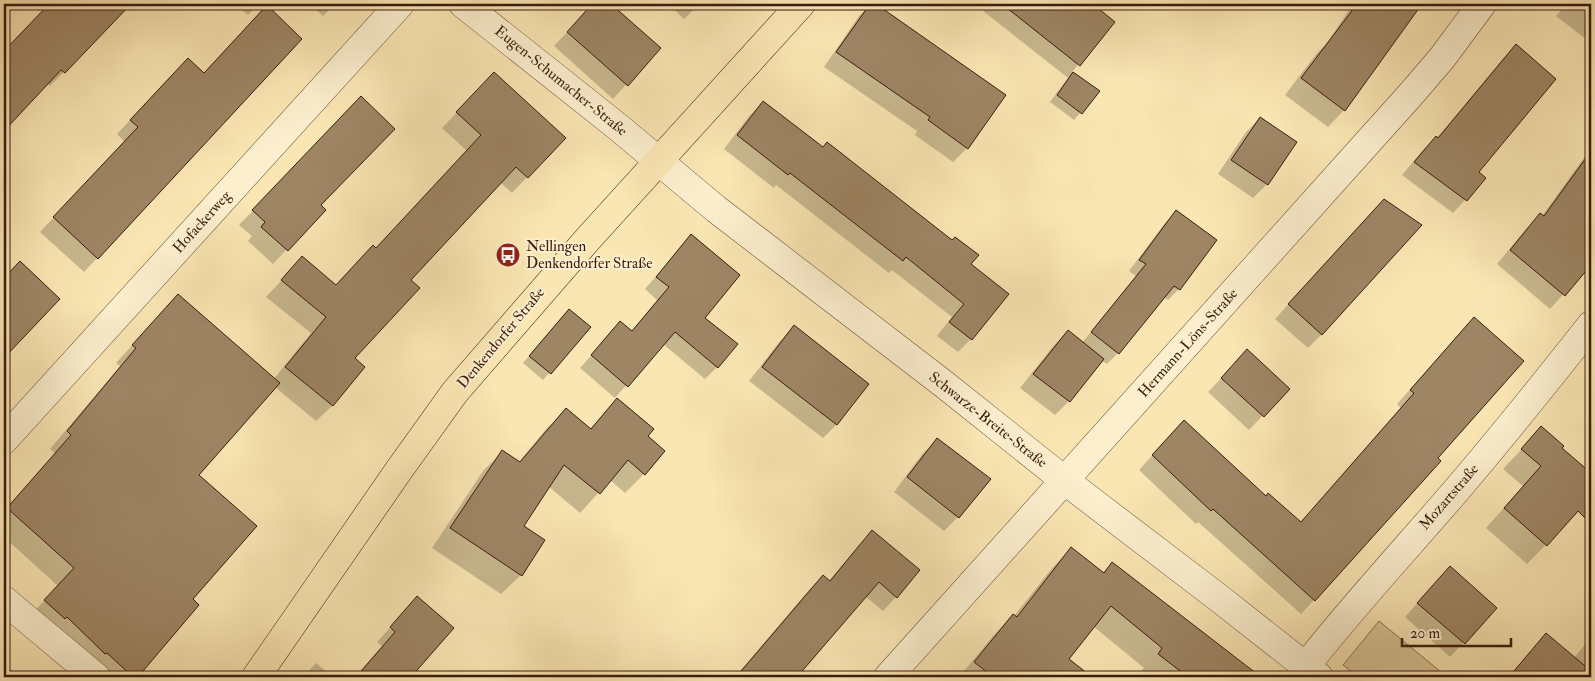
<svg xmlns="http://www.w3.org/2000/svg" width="1595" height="681" font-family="'IM FELL Double Pica',serif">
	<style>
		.green { fill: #d9c397; stroke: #8a6f52 }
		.shadow { fill: #0003 }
		.building { fill: #9e8564; stroke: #3a1b0e }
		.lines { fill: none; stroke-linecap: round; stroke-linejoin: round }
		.minor-casing { stroke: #6a4e37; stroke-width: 29 }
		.major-casing { stroke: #3a1b0e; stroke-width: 29 }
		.minor { stroke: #fcefce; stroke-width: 28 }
		.major { stroke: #fae6b3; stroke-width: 28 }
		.labels { text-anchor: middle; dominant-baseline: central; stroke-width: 4; stroke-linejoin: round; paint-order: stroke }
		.street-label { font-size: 15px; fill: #3a1b0e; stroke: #fcefce }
		.poi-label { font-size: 15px; fill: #3a1b0e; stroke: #fcefce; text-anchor: start }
	</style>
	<rect width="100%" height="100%" fill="#fae6b3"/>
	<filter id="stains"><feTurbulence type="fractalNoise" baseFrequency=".004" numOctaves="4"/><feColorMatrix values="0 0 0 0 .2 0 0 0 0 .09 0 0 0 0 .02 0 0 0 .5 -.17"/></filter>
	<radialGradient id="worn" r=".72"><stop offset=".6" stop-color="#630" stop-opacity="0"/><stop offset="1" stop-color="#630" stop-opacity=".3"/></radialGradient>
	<path class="green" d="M1379 621 1447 677H1358L1343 665Z"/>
	<path class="shadow" d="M51 4H123L126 7 50 86 47 83 4 129V53Z
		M235 4H259L248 15Z
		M309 4H335L323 16Z
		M593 4H617L613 8 659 48 613 99 554 46Z
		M668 4H700L684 19Z
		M871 4H874L1004 95 967 148 953 162 915 135 917 131 824 67 859 16Z
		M989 4H1091L1113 22 1072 72 1098 91 1074 120 1050 102 1068 78 983 11Z
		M1353 4H1421L1344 110 1328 127 1285 95 1317 53 1327 43Z
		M1566 4H1591V43L1556 16Z
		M1516 46 1477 172 1485 178 1453 213 1402 175 1423 150 1436 137 1437 138 1503 59Z
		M174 73 97 258 84 272 40 232 125 142 117 134Z
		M479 89 564 138 512 193 500 182 409 280 353 359 364 367 332 406 316 421 275 387 198 475 191 599 198 605 137 677H97L28 618 58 586 4 537V511L55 453 50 449 120 366 116 363 178 295 273 380 311 333 266 297 302 258 335 286 373 246 376 249 467 151 442 128Z
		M763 102 969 264 971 339 958 352 937 336 952 317 892 270 889 273 776 185 774 188 724 149 750 115Z
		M348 112 319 205 324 210 273 264 248 241 252 236 239 225Z
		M1260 118 1267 184 1253 198 1218 174 1246 132Z
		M1591 148V263L1550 309 1497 264 1527 228 1541 215 1542 216Z
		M1384 200 1322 334 1308 348 1275 319Z
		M1176 212 1179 289 1168 300 1164 297 1118 353 1107 364 1101 360 1069 401 1055 415 1020 388 1054 345 1068 332 1082 343 1136 276 1129 271 1165 223Z
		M691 236 704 318 717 367 705 379 663 344 615 398 580 368 620 323 631 332 657 300 645 289Z
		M20 263 58 299 4 356V279Z
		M562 318 589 327 543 380 523 363Z
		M794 327 868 384 836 425 823 438 749 381 780 341Z
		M1461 332 1314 600 1301 614 1198 522 1196 524 1139 470 1170 436 1265 497 1300 523 1401 408 1397 404Z
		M1234 365 1288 389 1249 430 1208 392Z
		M617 400 644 474 625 493 610 480 580 513 548 486 522 526 521 575 501 594 432 548 483 471 502 452 518 463 546 429 566 410 589 430Z
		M1542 428 1560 448 1591 475V499L1527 564 1486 528 1523 486 1503 469Z
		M937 440 958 517 944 531 894 492 923 453Z
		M872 532 896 597 883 611 865 596 795 677H735L809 590 823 576 829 581 858 546Z
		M1071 549 1102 573 1112 564 1240 662 1228 677H1144L1139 673 1144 668 1093 626 1068 659 1091 677H959L994 635 1013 615 1014 616 1052 568Z
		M1436 582 1495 608 1450 657 1405 617Z
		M417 598 452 629 409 677H355L382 646 377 642Z
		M1546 635 1574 658 1591 637V677H1508Z
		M316 663 333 677H303Z
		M4 664 20 677H4Z"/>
	<path class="building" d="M49 4H131L65 73 61 70 4 131V51Z
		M592 4H611L661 48 628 86 567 32Z
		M870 4H876L1006 95 968 149 928 120 930 117 836 52Z
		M1002 4H1093L1115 22 1080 66Z
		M1357 4H1422L1345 111 1301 78Z
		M267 5 302 39 98 259 53 217 138 127 130 120 188 58 204 73Z
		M1516 44 1556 79 1479 172 1486 178 1467 201 1414 162 1436 136 1438 138Z
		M494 72 566 138 528 178 516 167 411 280 420 288 355 358 365 367 333 406 285 367 326 317 281 280 302 256 336 285 373 245 376 248 481 135 456 112Z
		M1073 72 1100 91 1082 114 1057 95Z
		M361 96 395 129 321 205 326 210 288 251 261 227 265 222 252 210Z
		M763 101 823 147 827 142 952 240 955 237 979 255 971 264 1009 294 972 340 949 322 964 304 906 257 903 261 790 173 788 175 737 135Z
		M1260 117 1297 142 1268 185 1231 160Z
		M1591 151V265L1565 296 1510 250 1540 213 1544 216Z
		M1384 199 1422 225 1322 335 1288 304Z
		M1176 210 1217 240 1180 290 1174 286 1119 354 1091 332 1146 264 1139 260Z
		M691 234 740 275 705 318 738 344 718 368 675 332 628 387 591 355 620 321 632 331 669 287 656 277Z
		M20 261 60 299 4 358V278Z
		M178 294 280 383 199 475 257 526 193 599 199 605 138 677H133L107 653 105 654 67 617 65 619 44 600 74 568 7 508 71 435 67 431 136 348 132 345Z
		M569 309 591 327 551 374 529 356Z
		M1474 317 1524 361 1438 458 1441 461 1315 601 1213 509 1211 511 1152 455 1184 420 1266 496 1268 493 1301 522 1414 393 1410 390Z
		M794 325 869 384 837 425 762 367Z
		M1068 330 1104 359 1070 402 1033 374Z
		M1247 349 1290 389 1264 417 1221 378Z
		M617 398 654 429 648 436 665 451 645 475 628 460 600 494 564 465 524 526 545 540 522 576 450 528 502 450 520 462 566 408 591 429Z
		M1541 426 1564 446 1562 448 1591 473V524L1578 511 1547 546 1504 508 1541 466 1521 449Z
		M937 438 991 479 959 518 907 477Z
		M872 530 920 570 897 598 879 582 797 677H736L823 575 830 581Z
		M1071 547 1104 573 1112 562 1261 677H1188L1158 654 1162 648 1111 606 1069 659 1092 677H993L974 662 1013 614 1017 617Z
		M1450 566 1497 608 1465 644 1417 603Z
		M417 596 454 628 411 677H356L395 632 390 627Z
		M1546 633 1591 671V677H1509Z"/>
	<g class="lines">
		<defs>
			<path id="minor" d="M463 4 618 127 716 209 945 385 1064 480 1220 599 1319 677
				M4 440 400 4
				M4 600 96 677
				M1305 667C1352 607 1404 551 1454 493 1501 438 1546 382 1591 325
				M888 677 1412 93 1442 58 1482 4"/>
			<path id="major" d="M256 677 399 470 455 392 587 240 801 4"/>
		</defs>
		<use href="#minor" class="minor-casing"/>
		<use href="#major" class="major-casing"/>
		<use href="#minor" class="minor"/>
		<use href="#major" class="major"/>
	</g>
	<defs>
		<symbol id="bus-disc" viewBox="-11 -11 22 22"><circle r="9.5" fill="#8f2418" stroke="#fcefce"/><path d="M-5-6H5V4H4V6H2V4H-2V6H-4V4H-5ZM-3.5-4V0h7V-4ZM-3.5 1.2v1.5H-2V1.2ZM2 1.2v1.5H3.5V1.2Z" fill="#fff"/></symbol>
	</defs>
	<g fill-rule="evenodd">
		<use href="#bus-disc" x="494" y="241" width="28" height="28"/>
	</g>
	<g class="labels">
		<g class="street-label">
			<text transform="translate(561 81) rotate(39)">Eugen-Schumacher-Straße</text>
			<text transform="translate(202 222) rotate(-48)">Hofackerweg</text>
			<text transform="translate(501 338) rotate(-50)">Denkendorfer Straße</text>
			<text transform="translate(1188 343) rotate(-48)">Hermann-Löns-Straße</text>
			<text transform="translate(988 420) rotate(38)">Schwarze-Breite-Straße</text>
			<text transform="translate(1449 497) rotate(-49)">Mozartstraße</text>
		</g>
		<g class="poi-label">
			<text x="526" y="246">Nellingen<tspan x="526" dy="17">Denkendorfer Straße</tspan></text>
		</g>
	</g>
	<rect width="1595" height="681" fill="none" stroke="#fae6b3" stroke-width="20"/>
	<rect x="5" y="5" width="1585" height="671" fill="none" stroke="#3a1b0e" stroke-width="2.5"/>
	<rect x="10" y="10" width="1575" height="661" fill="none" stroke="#3a1b0e"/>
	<path d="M1402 638v8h109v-8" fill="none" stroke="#3a1b0e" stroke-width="2.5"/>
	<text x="1410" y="638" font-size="15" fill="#3a1b0e" stroke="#fcefce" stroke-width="4" paint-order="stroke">20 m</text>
	<rect width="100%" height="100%" filter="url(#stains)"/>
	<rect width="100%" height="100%" fill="url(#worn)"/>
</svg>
